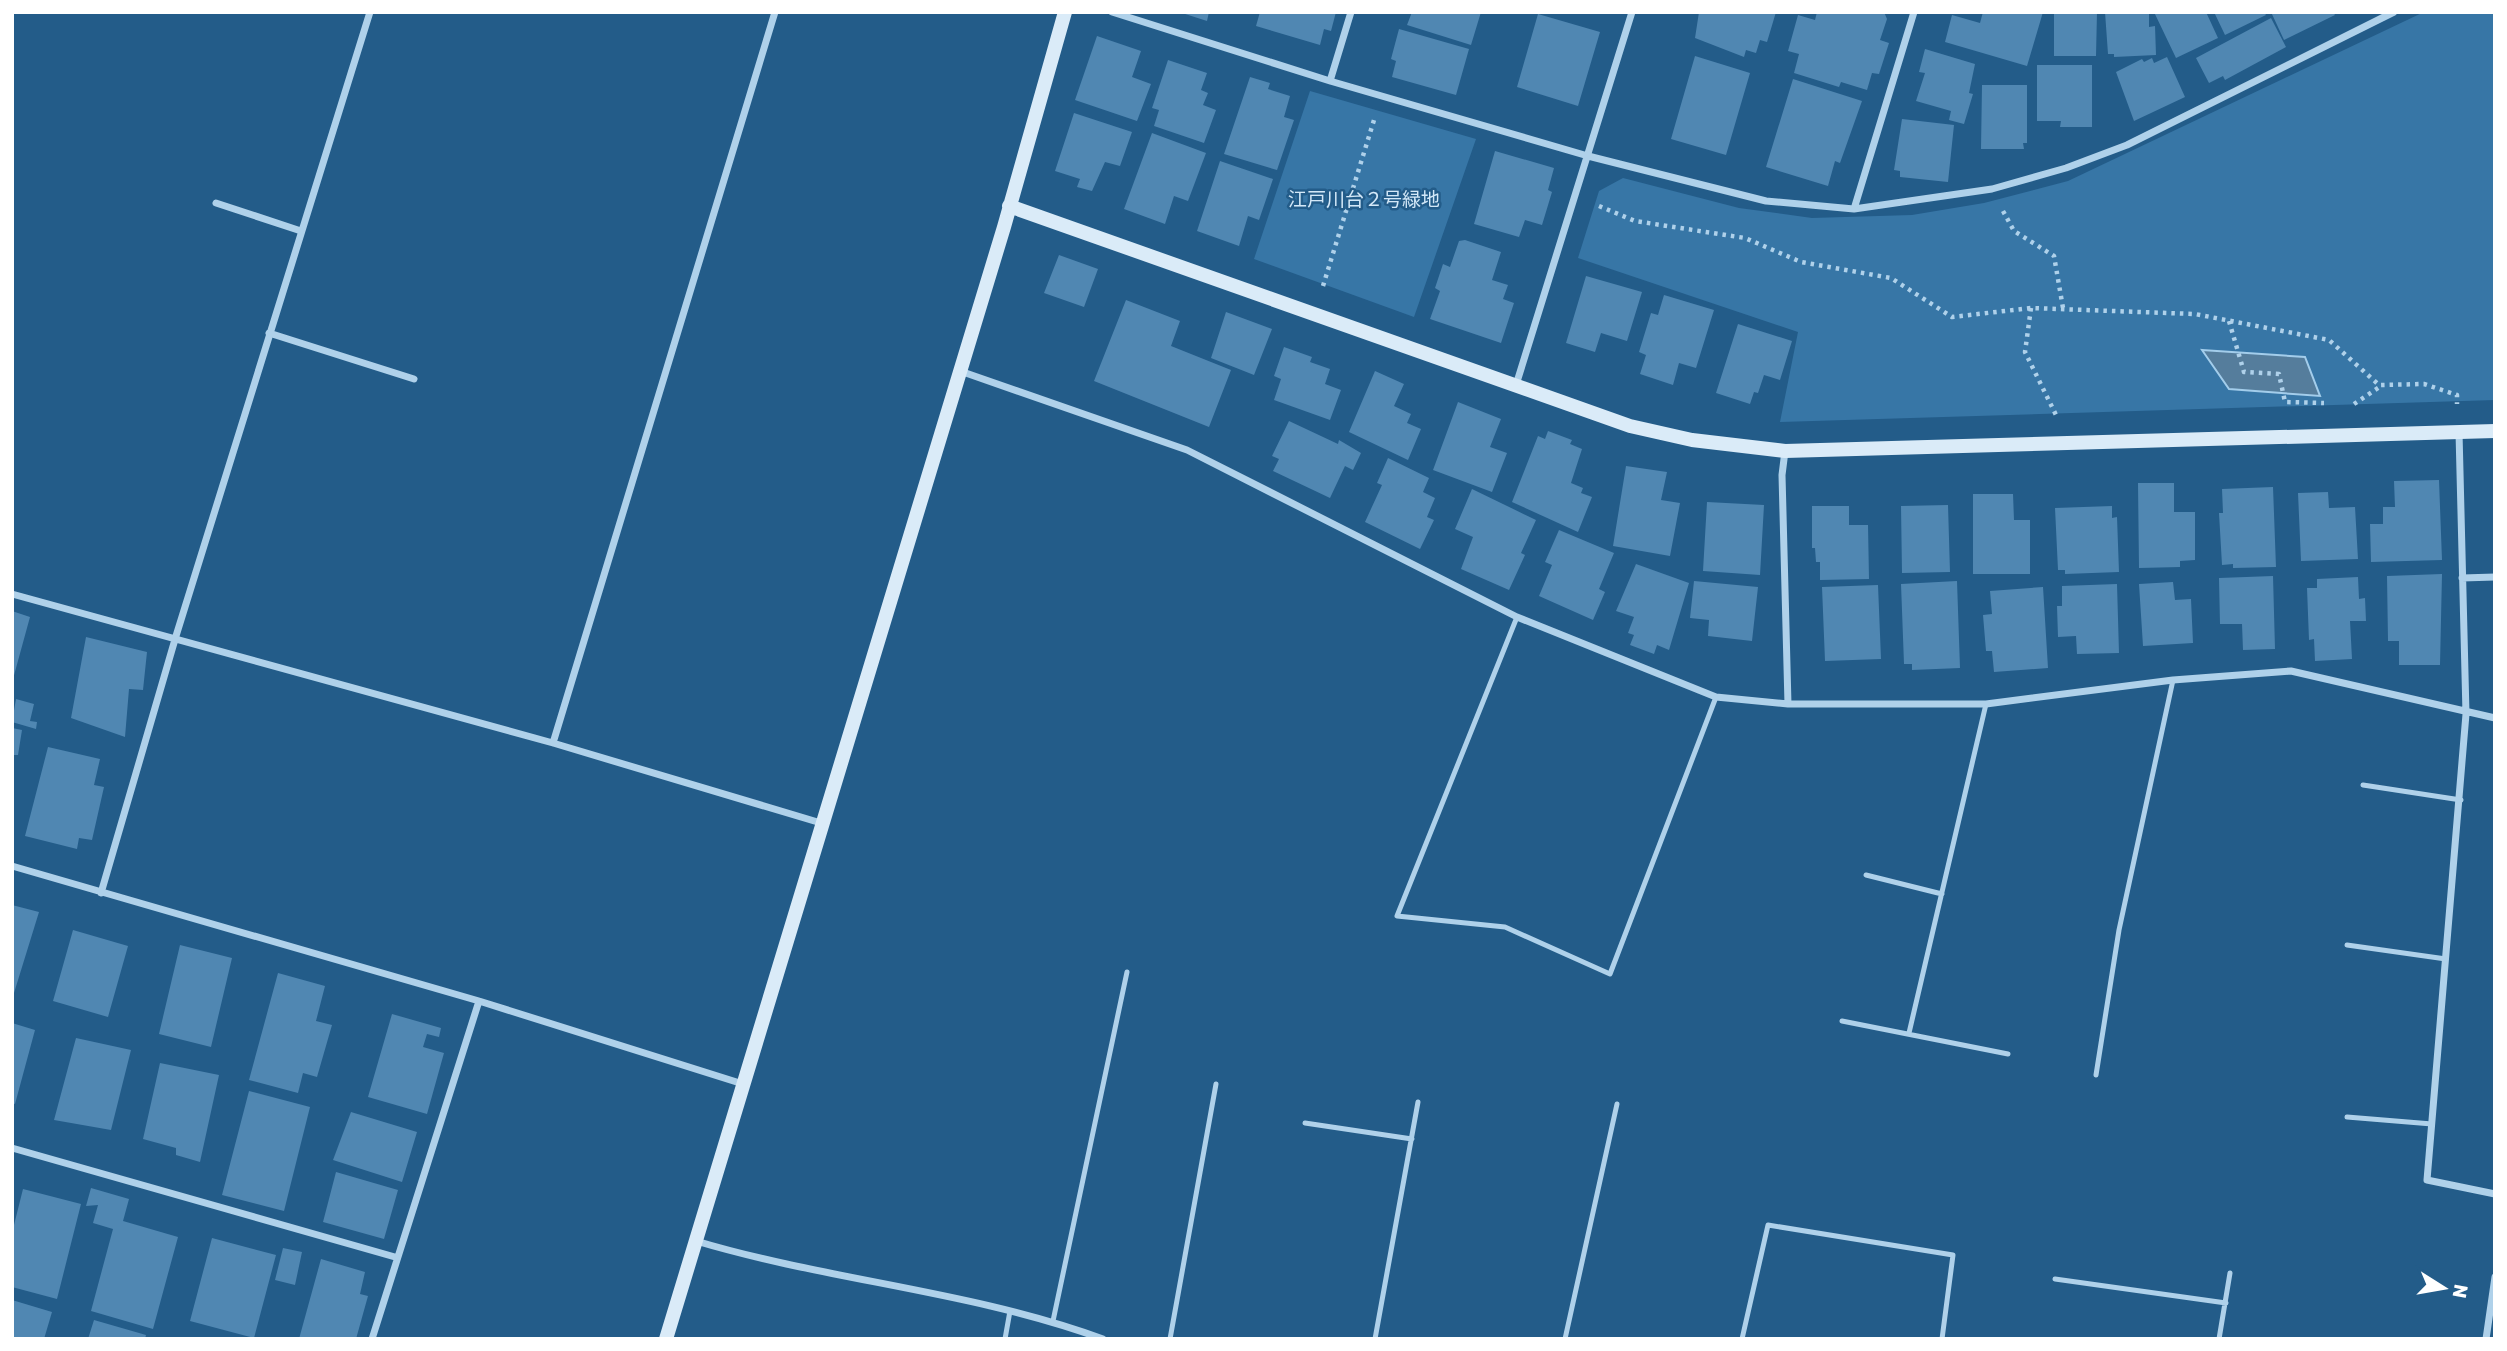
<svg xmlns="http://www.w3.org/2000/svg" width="2507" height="1351" font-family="Rubik,'Noto Sans JP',sans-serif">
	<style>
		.green { fill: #3776a6 }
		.water { fill: #557d9c; stroke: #a3cdeb; stroke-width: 2 }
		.building { fill: #5087b2 }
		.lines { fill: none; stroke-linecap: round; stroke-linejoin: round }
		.path { stroke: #afd1ea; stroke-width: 4.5; stroke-dasharray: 3.5 5; stroke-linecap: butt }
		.lane { stroke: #afd1ea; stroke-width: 5 }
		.street { stroke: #afd1ea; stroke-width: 7 }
		.secondary { stroke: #daebf8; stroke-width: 14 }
		.labels { text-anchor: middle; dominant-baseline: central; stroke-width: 5; stroke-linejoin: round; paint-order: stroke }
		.park-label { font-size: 19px; fill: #d3e8f8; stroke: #235c89 }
	</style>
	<rect width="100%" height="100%" fill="#235c89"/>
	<path class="green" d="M2424 12H2495V400L1780 422 1798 332 1578 258 1599 191 1623 178 1739 208 1812 218 1912 215 1984 203 2068 181Z
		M1310 91 1476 139 1414 317 1254 259Z"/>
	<path class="water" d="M2202 350 2305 357 2320 396 2229 389Z"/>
	<path class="building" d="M1179 12H1209L1207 21Z
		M1260 12H1336L1331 31 1324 29 1320 45 1256 26Z
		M1412 12H1481L1471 45 1407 25Z
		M1699 12H1776L1767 42 1760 40 1756 53 1746 50 1744 57 1695 38Z
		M1817 12H1884L1887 19 1880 40 1889 43 1879 74 1872 73 1867 90 1841 82 1839 87 1794 73 1799 54 1788 51 1798 15 1815 20Z
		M1983 12H2043L2027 66 1945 42 1952 15 1980 23Z
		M2054 12H2097L2096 56H2054Z
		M2105 12H2149V27L2155 26 2156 55 2114 57V54H2108Z
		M2154 12H2206L2218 38 2176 58Z
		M2214 12H2264L2266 15 2225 35Z
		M2271 12H2333L2335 15 2284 40Z
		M1538 14 1600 32 1578 106 1517 87Z
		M2271 18 2286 47 2225 80 2223 76 2209 83 2196 58Z
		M1399 29 1469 49 1456 95 1392 77 1396 61 1391 59Z
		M1097 36 1141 51 1132 77 1151 84 1137 121 1075 100Z
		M1925 49 1975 64 1969 93 1973 94 1964 124 1949 120 1951 111 1916 101 1925 73 1919 72Z
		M1695 56 1750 73 1726 155 1671 139Z
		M2167 57 2185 97 2134 121 2116 72 2142 59 2144 62 2152 58 2154 63Z
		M1168 60 1207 73 1201 90 1208 93 1203 105 1216 110 1204 143 1154 126 1159 110 1152 108Z
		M2037 65H2092V127H2060L2061 121H2037Z
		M1250 77 1270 83 1268 89 1290 96 1284 117 1294 120 1277 170 1224 154Z
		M1793 79 1862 101 1840 163 1835 161 1828 186 1766 167Z
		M1982 85H2027V143H2023L2024 149H1981Z
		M1074 113 1132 132 1120 166 1105 162 1092 191 1077 187 1080 179 1055 171Z
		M1902 119 1954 125 1948 182 1900 177V171L1894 170Z
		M1152 133 1206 153 1188 201 1174 196 1165 224 1124 209Z
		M1495 151 1554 168 1548 190 1552 192 1542 225 1525 220 1519 237 1474 224Z
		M1220 161 1273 179 1259 220 1248 216 1239 246 1197 231Z
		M1465 240 1501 252 1492 280 1508 285 1503 299 1514 303 1501 343 1430 319 1440 291 1435 288 1443 264 1450 267 1459 241Z
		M1059 255 1098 269 1084 307 1044 293Z
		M1586 276 1642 292 1627 341 1601 333 1595 352 1566 343Z
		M1664 295 1714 310 1696 368 1679 363 1673 385 1640 374 1646 355 1639 352 1651 313 1658 315Z
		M1126 300 1180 321 1171 346 1231 370 1209 427 1094 381Z
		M1226 312 1272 329 1254 375 1211 358Z
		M1738 324 1792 341 1780 380 1764 375 1758 393 1754 392 1750 404 1716 393Z
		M1284 347 1312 357 1310 362 1330 369 1325 384 1341 390 1330 420 1274 400 1281 379 1274 376Z
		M1375 371 1404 384 1394 406 1411 414 1407 423 1421 429 1408 460 1349 432Z
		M1458 402 1501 419 1490 447 1507 453 1492 492 1433 470Z
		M1289 421 1338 444 1339 440 1361 453 1353 470 1345 466 1330 498 1273 471 1279 459 1272 456Z
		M1548 431 1572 440 1570 444 1582 449 1571 483 1583 488 1581 493 1592 497 1578 532 1512 502 1538 436 1545 439Z
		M1388 458 1429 478 1423 492 1435 498 1427 517 1434 520 1420 549 1365 522 1382 485 1377 483Z
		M1626 466 1667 472 1661 500 1680 503 1670 556 1613 546Z
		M2439 480 2442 560 2371 562 2370 524H2383V507H2395L2394 481Z
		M2138 483H2174V512H2195V560L2180 561V567L2139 568Z
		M2273 487 2276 567 2233 568V564L2222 565 2219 513H2223L2222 489Z
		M1472 489 1536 520 1521 553 1525 555 1509 590 1461 569 1473 537 1455 529Z
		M2328 492 2329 508 2355 507 2358 559 2301 561 2298 493Z
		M1973 494H2013L2014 520H2030V574H1973Z
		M1707 502 1764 505 1760 575 1703 571Z
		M1948 505 1950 572 1902 573 1901 506Z
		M1812 506H1849V525H1868L1869 579 1820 580V562H1816L1815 548H1812Z
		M2112 506V518L2117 517 2119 572 2065 574V570H2058L2055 508Z
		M1559 530 1614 553 1599 589 1605 592 1593 620 1539 596 1552 565 1545 562Z
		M1636 564 1689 583 1669 650 1657 645 1654 654 1630 645 1634 635 1628 633 1634 617 1616 611Z
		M2442 574 2440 665H2399V641H2388L2387 576Z
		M2273 576 2275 649 2243 650 2242 624H2220L2219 578Z
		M2358 577 2359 599 2365 598 2366 621H2350L2352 659 2315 661 2314 639 2309 640 2307 588H2317V579Z
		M1694 581 1758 587 1752 641 1708 636 1709 620 1690 618Z
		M1957 581 1960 668 1912 670V664H1904L1901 584Z
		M2173 582 2175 600 2191 599 2193 643 2143 646 2139 584Z
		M2117 584 2119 653 2077 654 2076 636 2058 637 2057 606H2062V586Z
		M1878 585 1881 659 1825 661 1822 587Z
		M2043 587 2048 668 1994 672 1992 651H1986L1983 615 1992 614 1990 591Z
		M12 611 30 617 13 679 12 678Z
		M86 637 147 652 143 690 129 689 125 737 71 718Z
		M16 699 34 704 30 721 37 722 36 729 12 722Z
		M12 728 22 730 18 755H12Z
		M48 747 100 759 94 785 104 787 92 840 79 838 77 849 25 836Z
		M12 905 39 912 14 993H12Z
		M73 930 128 946 108 1017 53 1001Z
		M180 945 232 958 211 1047 159 1034Z
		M278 973 325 986 316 1021 332 1025 317 1077 303 1073 298 1093 249 1080Z
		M392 1014 441 1028 439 1037 427 1034 423 1047 444 1053 427 1114 368 1097Z
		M12 1023 35 1030 15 1104 12 1103Z
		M76 1038 131 1050 111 1130 54 1120Z
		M160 1063 219 1075 200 1162 176 1155V1148L143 1139Z
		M249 1091 310 1107 284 1211 222 1195Z
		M351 1112 417 1132 402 1182 333 1160Z
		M336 1172 398 1190 384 1239 323 1222Z
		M91 1188 129 1199 123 1221 178 1237 153 1329 91 1311 113 1229 93 1223 98 1205 86 1206Z
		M23 1189 81 1204 57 1299 12 1287V1233Z
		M212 1238 276 1255 254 1338 190 1321Z
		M283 1248 302 1252 295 1285 275 1280Z
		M321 1259 365 1272 360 1294 368 1296 356 1339H299Z
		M12 1300 52 1312 44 1339H12Z
		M94 1320 146 1335 145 1339H88Z"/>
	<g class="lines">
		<path class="path" d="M1599 206 1635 221 1745 238 1801 262 1891 278 1952 317 2031 308 2195 314 2329 340 2379 385 2424 384 2457 395V404
			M2003 211 2014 231 2054 256 2063 308
			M1323 286 1374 120
			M2031 308 2025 352 2056 415
			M2229 321 2244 372 2279 374 2285 402 2324 403
			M2354 404 2381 386"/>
		<path class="lane" d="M1517 617 1397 916 1505 927 1610 974 1716 697
			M2363 785 2461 800
			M1866 875 1942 894
			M2347 945 2446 959
			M1842 1021 2008 1054
			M1909 1033 1986 704
			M2096 1075 2119 930 2173 680
			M2347 1117 2432 1124
			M1305 1123 1412 1139
			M2055 1279 2226 1303
			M1053 1321 1127 972
			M1005 1339 1010 1311
			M1170 1339 1216 1084
			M1375 1339 1418 1102
			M1565 1339 1617 1104
			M1742 1339 1768 1225 1953 1255 1942 1339
			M2219 1339 2230 1273"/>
		<path class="street" d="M1112 12 1330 81 1588 156 1766 201 1854 209 1992 189 2066 168 2127 145 2394 12
			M1330 81 1351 12
			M216 203 301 231
			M1854 209 1914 12
			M269 333 414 379
			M960 371 1187 450 1517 617 1716 697 1788 704H1986L2173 680 2291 671 2495 718
			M1516 385 1632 12
			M2459 432 2466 714 2427 1180 2495 1194
			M1785 451 1782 475 1788 704
			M2462 578 2495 577
			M12 594 553 743 821 823
			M553 743 775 12
			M12 866 479 1001 743 1084
			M101 893 176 636 370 12
			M12 1148 395 1257
			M696 1241C830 1281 972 1291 1103 1339
			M372 1339 479 1001
			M2486 1339 2495 1277"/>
		<path class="secondary" d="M1009 206 1630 426 1692 440 1785 451 2495 431
			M666 1339 1004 227 1065 12"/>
	</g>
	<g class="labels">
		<g class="park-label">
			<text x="1364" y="199">江戸川台２号緑地</text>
		</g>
	</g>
	<rect width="2507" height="1351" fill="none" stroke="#ffffff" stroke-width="28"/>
	<g transform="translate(2444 1288) rotate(101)" stroke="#235c89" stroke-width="5" paint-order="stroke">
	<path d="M0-5L12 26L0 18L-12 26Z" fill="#ffffff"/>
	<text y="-10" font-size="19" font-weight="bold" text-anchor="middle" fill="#ffffff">N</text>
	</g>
</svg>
